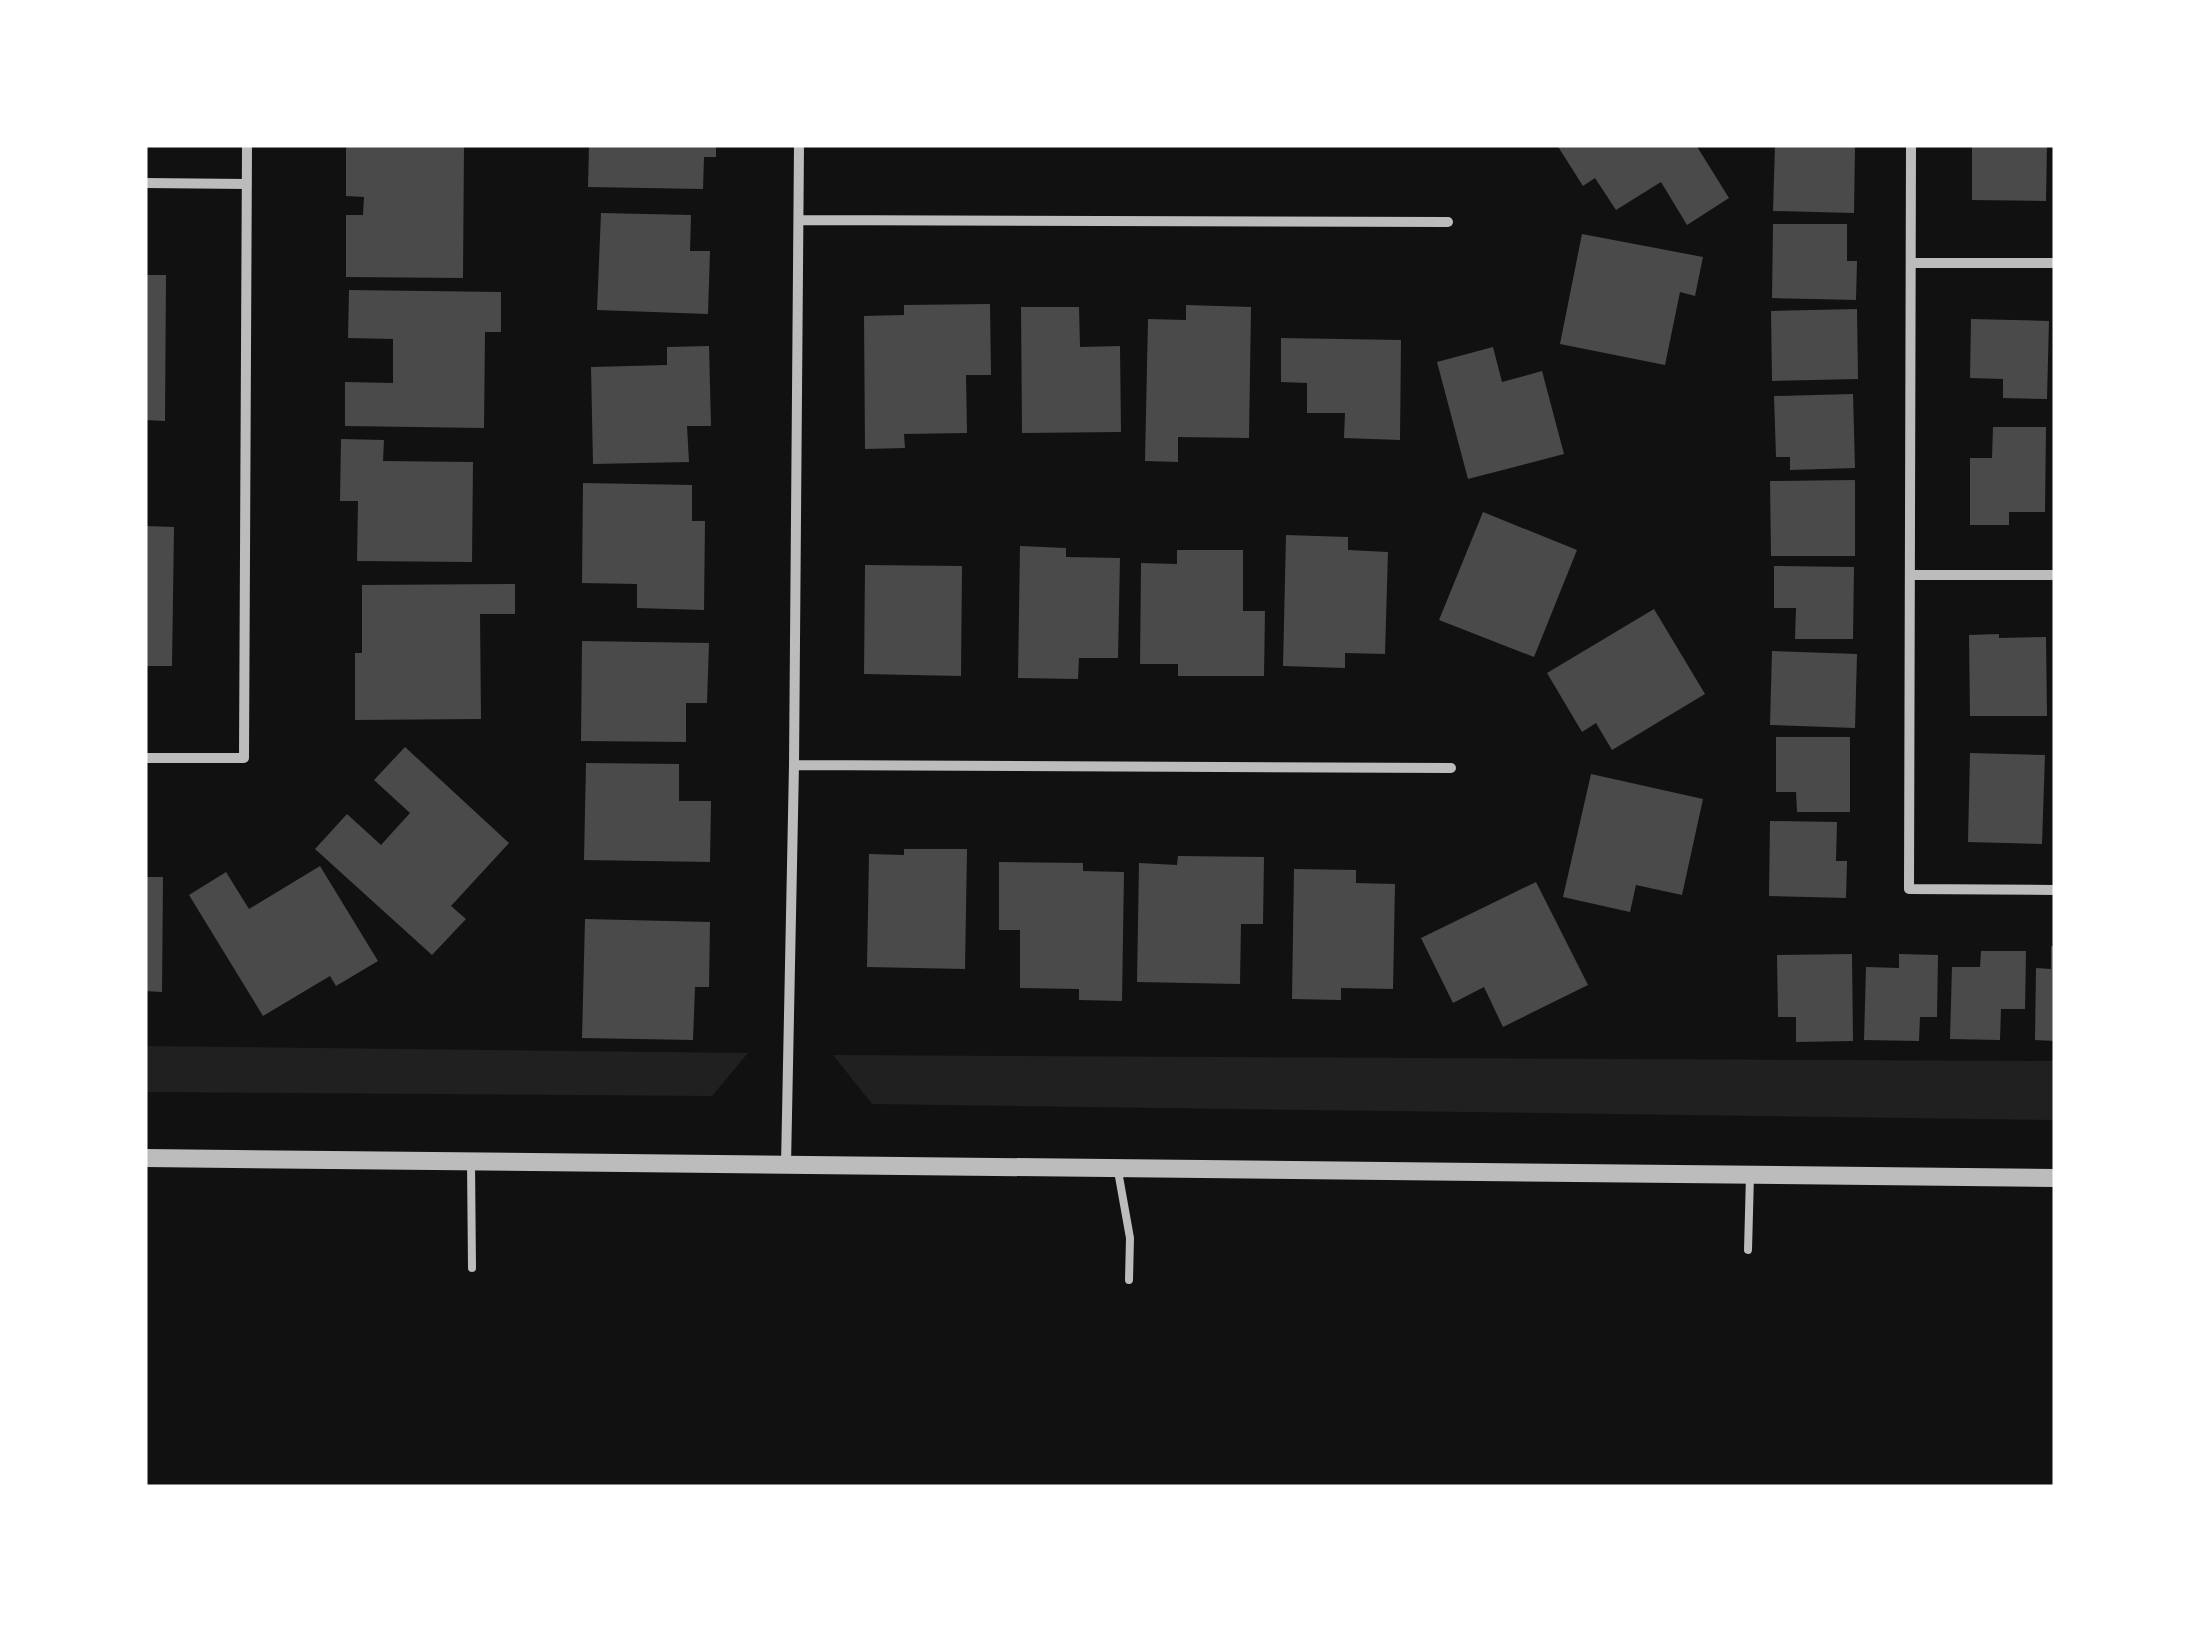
<svg xmlns="http://www.w3.org/2000/svg" width="2200" height="1632" font-family="Rubik,sans-serif">
	<style>
		.green { fill: #202020 }
		.building { fill: #4a4a4a }
		.lines { fill: none; stroke-linecap: round; stroke-linejoin: round }
		.service { stroke: #bcbcbc; stroke-width: 8 }
		.minor { stroke: #bcbcbc; stroke-width: 10 }
		.tertiary { stroke: #bcbcbc; stroke-width: 18 }
	</style>
	<rect width="100%" height="100%" fill="#111"/>
	<path class="green" d="M145 1046 748 1053 712 1096 145 1092Z
		M833 1055 2055 1061V1120L872 1104Z"/>
	<path class="building" d="M346 145H464L463 278 346 277V215H363L364 197 346 196Z
		M589 145H716V157H704L703 189 588 187Z
		M1557 145H1696L1729 198 1687 225 1661 182 1616 210 1595 178 1583 186Z
		M1775 145H1855L1854 213 1773 211Z
		M1972 145H2047L2046 201 1972 200Z
		M601 213 691 215 690 251H710L708 314 597 310Z
		M1773 224H1847V261H1857L1856 300 1772 298Z
		M1582 234 1703 257 1695 296 1680 292 1665 365 1560 344Z
		M145 275H166L165 421 145 420Z
		M349 290 501 292V332H485L484 428 345 426V382L393 383V339L348 338Z
		M990 304 991 375H966L967 433 904 434 905 448 865 449 864 316 904 315V305Z
		M1186 305 1251 307 1249 438 1178 437V462L1145 461 1148 319 1186 320Z
		M1021 307H1079L1080 347 1120 346 1121 432 1022 433Z
		M1857 309 1858 379 1772 381 1771 311Z
		M1971 319 2049 321 2047 399 2003 398V379L1970 378Z
		M1281 338 1401 340 1400 440 1344 438 1345 413H1307V383L1281 382Z
		M709 346 711 426H687L689 462 593 464 591 367 667 365V347Z
		M1493 347 1502 382 1542 371 1564 454 1468 479 1437 362Z
		M1853 394 1855 468 1790 470V457H1776L1774 396Z
		M1993 427H2046L2045 512H2009V525H1970V458H1992Z
		M341 439 384 440 383 461 473 462 472 562 357 561 358 501H340Z
		M1855 480V556H1771L1770 481Z
		M583 483 692 485V521H705L704 610 637 608V584L582 583Z
		M1483 512 1577 550 1534 657 1439 620Z
		M145 526 174 527 172 666H145Z
		M1286 535 1348 537V550L1388 552 1385 654 1345 653V668L1283 666Z
		M1020 546 1066 548V557L1120 558 1118 658H1079L1078 679 1018 678Z
		M1177 550H1243V611H1265L1264 676H1178V664H1140L1141 563 1177 564Z
		M865 565 962 566 961 676 864 674Z
		M1774 566 1854 567 1853 639H1795L1796 608H1774Z
		M515 584V614H480L481 719 355 720V653H362V585Z
		M1654 609 1705 694 1612 750 1596 723 1582 732 1547 673Z
		M1999 634V638L2046 637 2047 716H1970L1969 635Z
		M582 641 709 643 707 703H686V742L581 741Z
		M1772 651 1857 654 1855 728 1770 725Z
		M1776 737H1850V812H1797L1796 792H1776Z
		M405 747 509 843 451 906 466 919 432 955 315 849 347 814 381 845 410 813 374 780Z
		M1970 753 2045 755 2042 844 1968 842Z
		M586 763 679 764V801H711L710 862 584 860Z
		M1591 774 1703 799 1682 895 1636 885 1630 912 1563 897Z
		M1770 821 1837 822 1836 861H1847L1846 898 1769 896Z
		M904 849H967L965 969 867 967 869 854 904 855Z
		M1178 856 1264 857 1263 924H1241L1240 984 1137 982 1139 863 1177 865Z
		M999 862 1083 863V871L1124 872 1122 1001 1079 1000V989L1020 988V930H999Z
		M320 866 378 961 336 986 330 976 263 1016 189 895 226 872 249 909Z
		M1294 869 1356 870V883L1395 884 1393 989 1341 988V1000L1292 999Z
		M145 877H163L162 992 145 991Z
		M1536 882 1588 985 1503 1027 1484 987 1453 1003 1421 938Z
		M585 919 710 922 709 987H695L693 1040 582 1038Z
		M2051 946 2055 947V1041L2035 1040 2036 968 2051 969Z
		M1981 951H2026L2025 1009H2001L2000 1040 1950 1039 1952 967H1980Z
		M1852 954 1853 1041 1796 1042V1017H1778L1777 955Z
		M1899 954 1938 955 1937 1017H1920L1919 1041 1864 1040 1866 967 1899 968Z"/>
	<g class="lines">
		<path class="service" d="M471 1162 472 1268
			M1118 1171 1130 1238 1129 1280
			M1748 1250 1750 1175"/>
		<path class="minor" d="M1911 145 1909 889 2055 890
			M145 183 247 184
			M799 220 1448 222
			M1911 263H2055
			M1910 575H2055
			M145 758H244L247 145
			M794 765 1451 768
			M786 1165 794 765 799 145"/>
		<path class="tertiary" d="M145 1158 2055 1178"/>
	</g>
	<rect width="2200" height="1632" fill="none" stroke="#ffffff" stroke-width="295"/>
</svg>
